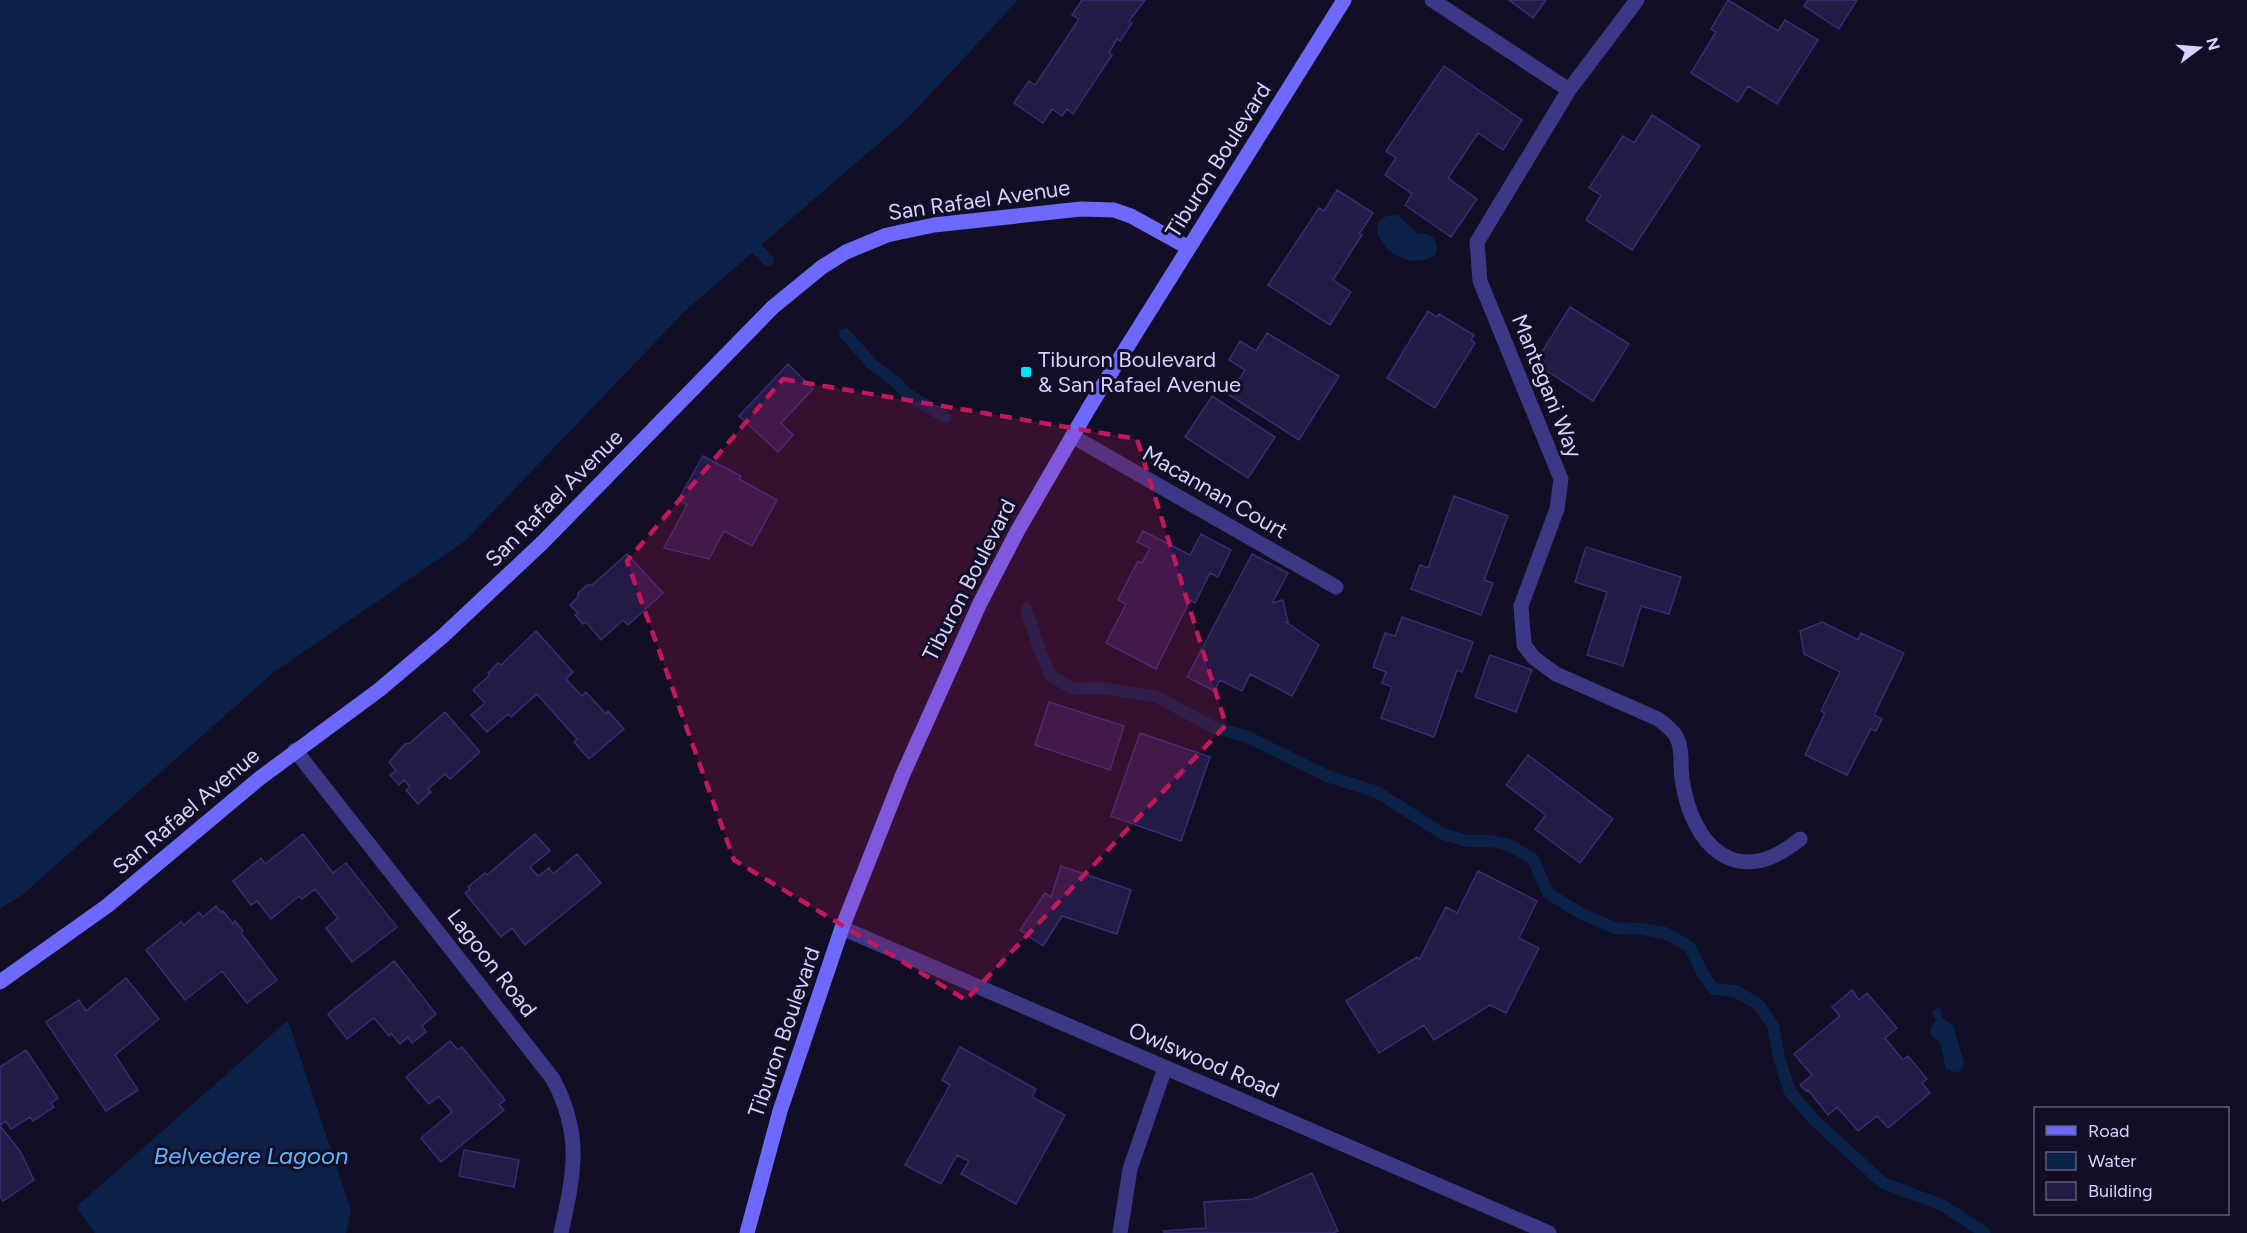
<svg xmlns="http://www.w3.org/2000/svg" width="2247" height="1233" font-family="Figtree,sans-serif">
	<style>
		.water { fill: #0b2147 }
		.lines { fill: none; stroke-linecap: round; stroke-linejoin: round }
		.stream { stroke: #0b2147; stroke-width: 12 }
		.building { fill: #231a46; stroke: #3a2b73; stroke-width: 1.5 }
		.street { stroke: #3b3885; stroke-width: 15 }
		.secondary { stroke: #6d69ff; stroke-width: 15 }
		.marked { fill: #c2185b; fill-opacity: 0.2; stroke: #c2185b; stroke-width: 4.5; stroke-dasharray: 12 8; stroke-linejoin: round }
		.poi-dot { fill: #00e3fd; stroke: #120e25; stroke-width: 2 }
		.labels { text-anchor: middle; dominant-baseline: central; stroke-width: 6; stroke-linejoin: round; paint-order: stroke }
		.street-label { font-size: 22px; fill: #d7d2ff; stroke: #120e25 }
		.poi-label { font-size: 22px; fill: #d7d2ff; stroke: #120e25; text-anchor: start }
		.water-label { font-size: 24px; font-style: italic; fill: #60b5ff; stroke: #120e25 }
	</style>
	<rect width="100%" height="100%" fill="#120e25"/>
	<path class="water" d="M0 0H1018L908 118 685 311 465 541 273 673 22 895 0 909Z
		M1398 215 1417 233 1429 234C1436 240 1438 245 1436 254 1397 282 1348 214 1398 215Z
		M1936 1008 1941 1009 1942 1015 1941 1017 1953 1025 1964 1062 1963 1068 1956 1073 1946 1069 1940 1043 1930 1034 1931 1028 1936 1019 1932 1013Z
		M288 1020 351 1210 346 1233H95L76 1207Z"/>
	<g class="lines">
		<path class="stream" d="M757 249 768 260
			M845 334 873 365 897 383 907 394 945 417
			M1026 609 1040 651 1051 676 1073 689 1099 688 1155 696 1213 727 1248 737 1327 776 1377 792 1443 834 1467 841H1491L1509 845 1533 859 1548 893 1580 913 1615 928 1642 929 1665 933 1690 947 1703 974 1714 989 1735 991 1758 1004 1773 1025 1779 1058 1790 1092 1814 1120 1883 1183 1942 1205 1985 1233"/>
	</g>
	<path class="building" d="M1082 0H1145L1129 21 1132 23 1120 41 1117 39 1109 52 1112 55 1073 114 1067 109 1062 116 1052 109 1043 123 1014 103 1029 81 1035 85 1079 19 1072 15Z
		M1509 0H1546L1533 18Z
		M1728 0 1778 31 1785 20 1818 40 1777 104 1748 86 1738 102 1691 73 1716 32 1711 29Z
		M1808 0H1857L1839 29 1804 6Z
		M1444 66 1522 120 1503 150 1478 133 1448 178 1477 199 1451 237 1405 205 1412 194 1385 175 1396 158 1386 151Z
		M1652 115 1700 146 1632 250 1586 220 1601 195 1589 188 1623 136 1634 143Z
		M1337 190 1373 213 1359 234 1362 235 1333 280 1351 292 1330 325 1268 285 1319 208 1324 211Z
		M1570 307 1629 344 1593 401 1535 363Z
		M1428 311 1437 317 1439 314 1474 335 1471 340 1475 343 1435 408 1387 378Z
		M1267 333 1339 376 1299 440 1229 395 1245 370 1229 360 1240 341 1256 351Z
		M788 364 813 389 781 423 793 435 778 452 739 416Z
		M1212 396 1275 437 1248 478 1185 437Z
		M703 456 741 476 739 479 777 500 752 546 724 531 709 559 664 548 687 505 678 500Z
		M1454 496 1508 516 1484 580 1493 583 1481 615 1411 589 1420 565 1428 568Z
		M1143 531 1190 555 1201 534 1231 550 1218 577 1210 573 1195 603 1190 600 1156 669 1106 643 1126 604 1118 600 1138 561 1142 563 1150 548 1137 542Z
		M1586 547 1681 577 1669 614 1641 606 1623 666 1587 655 1607 592 1575 582Z
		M627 554 663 593 628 625 623 620 601 640 586 622 583 624 575 615 578 613 570 605 578 597V593L587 585H592Z
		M1252 554 1288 573 1272 603 1283 600 1288 622H1286L1319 645 1292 696 1250 674 1242 691 1220 680 1214 691 1187 677Z
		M1402 617 1473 642 1462 672 1457 670 1434 737 1381 718 1392 687 1382 683 1386 672 1373 667 1385 633 1395 636Z
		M1822 622 1858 640 1861 633 1904 653 1874 715 1882 719 1876 731 1871 729 1847 775 1805 755 1825 713 1821 711 1840 672 1804 654 1800 631Z
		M536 631 573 672 566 679 582 696 586 692 606 714 608 711 624 729 589 759 574 742 577 739 537 694 511 717 508 714 487 732 471 715 485 703 473 690 490 675 488 673 498 663 501 665Z
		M1490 655 1532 670 1516 712 1475 697Z
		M1049 702 1124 726 1110 770 1035 745Z
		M445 712 480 752 450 779 445 774 428 789 431 792 418 804 406 790 410 787 404 780 399 785 390 775 396 771 389 762 405 744 410 743Z
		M1140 733 1210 757 1181 841 1111 816Z
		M1528 755 1613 819 1580 863 1535 829 1546 815 1506 785Z
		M303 834 333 873 346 863 397 927 352 962 326 928 338 918 315 889 302 899 299 896 271 919 257 901 251 905 233 881 261 858 265 864Z
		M535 834 550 851 530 867 538 876 549 868 553 874 577 854 601 883 525 945 512 928 501 937 465 893 470 889 468 887 485 873 487 875Z
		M1061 866 1131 890 1117 934 1062 916 1043 946 1020 930 1045 893 1051 897Z
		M1478 871 1537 901 1519 938 1539 948 1506 1013 1490 1005 1434 1040 1424 1025 1379 1053 1346 1001 1417 957 1419 960 1446 907 1457 913Z
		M216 906 221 912 223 911 233 924 235 921 243 931 241 933 277 980 247 1003 222 971 185 1000 146 950 181 922 184 925 199 912 203 917Z
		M394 961 436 1014 422 1026 426 1032 412 1043 408 1037 400 1044 391 1033 389 1036 374 1018 347 1039 328 1014Z
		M126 978 159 1019 115 1055 138 1090 106 1111 46 1022 79 1000 86 1011Z
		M1852 990 1859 1000 1867 993 1897 1028 1885 1038 1903 1060 1908 1056 1927 1079 1922 1083 1930 1093 1888 1128 1877 1116 1858 1131 1837 1107 1828 1115 1808 1090 1806 1091 1800 1085 1812 1075 1794 1054 1840 1016 1832 1007Z
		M450 1041 458 1050 462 1047 505 1100 499 1105 504 1110 441 1162 421 1138 452 1112 439 1096 429 1104 406 1077Z
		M960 1047 1036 1089 1032 1097 1065 1115 1016 1204 961 1174 969 1161 957 1155 941 1184 905 1165 950 1085 942 1080Z
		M26 1050 58 1098 51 1103 54 1107 33 1121 30 1117 11 1129 6 1121 0 1125V1067Z
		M0 1126 20 1151 34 1180 3 1201 0 1196Z
		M464 1150 519 1160 514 1187 459 1176Z
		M1312 1173 1338 1231 1333 1233H1164V1231L1206 1228 1204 1202 1253 1199Z"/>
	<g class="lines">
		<path class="street" d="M1432 0 1569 90
			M1637 0 1569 90 1477 242 1480 281 1561 479 1557 509 1521 606 1524 645 1534 658 1556 674 1658 719C1665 724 1673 730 1677 738 1683 750 1680 766 1682 779 1692 847 1737 891 1800 839
			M1072 436 1336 587
			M295 750 553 1079C583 1136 574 1173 561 1233
			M842 928 1549 1233
			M1120 1233 1130 1169 1165 1068"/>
		<path class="secondary" d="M0 982 107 906 260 778 379 690 443 636 542 543 773 307 822 267 846 252 887 235 934 225 1081 209 1114 210 1131 216 1189 248
			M747 1233 780 1111 842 928 903 774 980 603 1018 530 1090 406 1344 0"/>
	</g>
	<path class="marked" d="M783 379 1137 439 1226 725 966 1000 734 860 627 561Z"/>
	<rect class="poi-dot" x="1020" y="366" width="12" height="12" rx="3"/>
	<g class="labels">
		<g class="street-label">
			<text transform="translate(1218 160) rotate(-58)">Tiburon Boulevard</text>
			<text transform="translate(979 200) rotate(-8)">San Rafael Avenue</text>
			<text transform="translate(1547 386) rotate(68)">Mantegani Way</text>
			<text transform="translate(1215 492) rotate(30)">Macannan Court</text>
			<text transform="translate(554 498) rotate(-45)">San Rafael Avenue</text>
			<text transform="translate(969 580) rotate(-63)">Tiburon Boulevard</text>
			<text transform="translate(186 811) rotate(-40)">San Rafael Avenue</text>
			<text transform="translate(492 963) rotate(52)">Lagoon Road</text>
			<text transform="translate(784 1032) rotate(-71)">Tiburon Boulevard</text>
			<text transform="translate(1204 1060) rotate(23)">Owlswood Road</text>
		</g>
		<g class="poi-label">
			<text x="1038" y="359">Tiburon Boulevard<tspan x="1038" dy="25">&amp; San Rafael Avenue</tspan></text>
		</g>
		<g class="water-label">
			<text x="251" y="1155">Belvedere Lagoon</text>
		</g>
	</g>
	<rect x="2034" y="1107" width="195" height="108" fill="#120e25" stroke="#615c7c" stroke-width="1.5"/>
	<rect x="2046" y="1126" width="30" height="9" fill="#6d69ff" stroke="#615c7c" stroke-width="1.5"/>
	<text x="2088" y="1137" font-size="18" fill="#d7d2ff">Road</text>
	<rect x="2046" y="1152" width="30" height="18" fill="#0b2147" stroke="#615c7c" stroke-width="1.5"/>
	<text x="2088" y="1167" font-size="18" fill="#d7d2ff">Water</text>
	<rect x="2046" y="1182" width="30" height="18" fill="#231a46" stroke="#615c7c" stroke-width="1.5"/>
	<text x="2088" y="1197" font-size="18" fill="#d7d2ff">Building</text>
	<g transform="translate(2199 48) rotate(74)" stroke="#120e25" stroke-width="4.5" paint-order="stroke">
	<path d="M0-4.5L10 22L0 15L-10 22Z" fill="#d7d2ff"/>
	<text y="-9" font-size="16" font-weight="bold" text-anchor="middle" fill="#d7d2ff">N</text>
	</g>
</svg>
